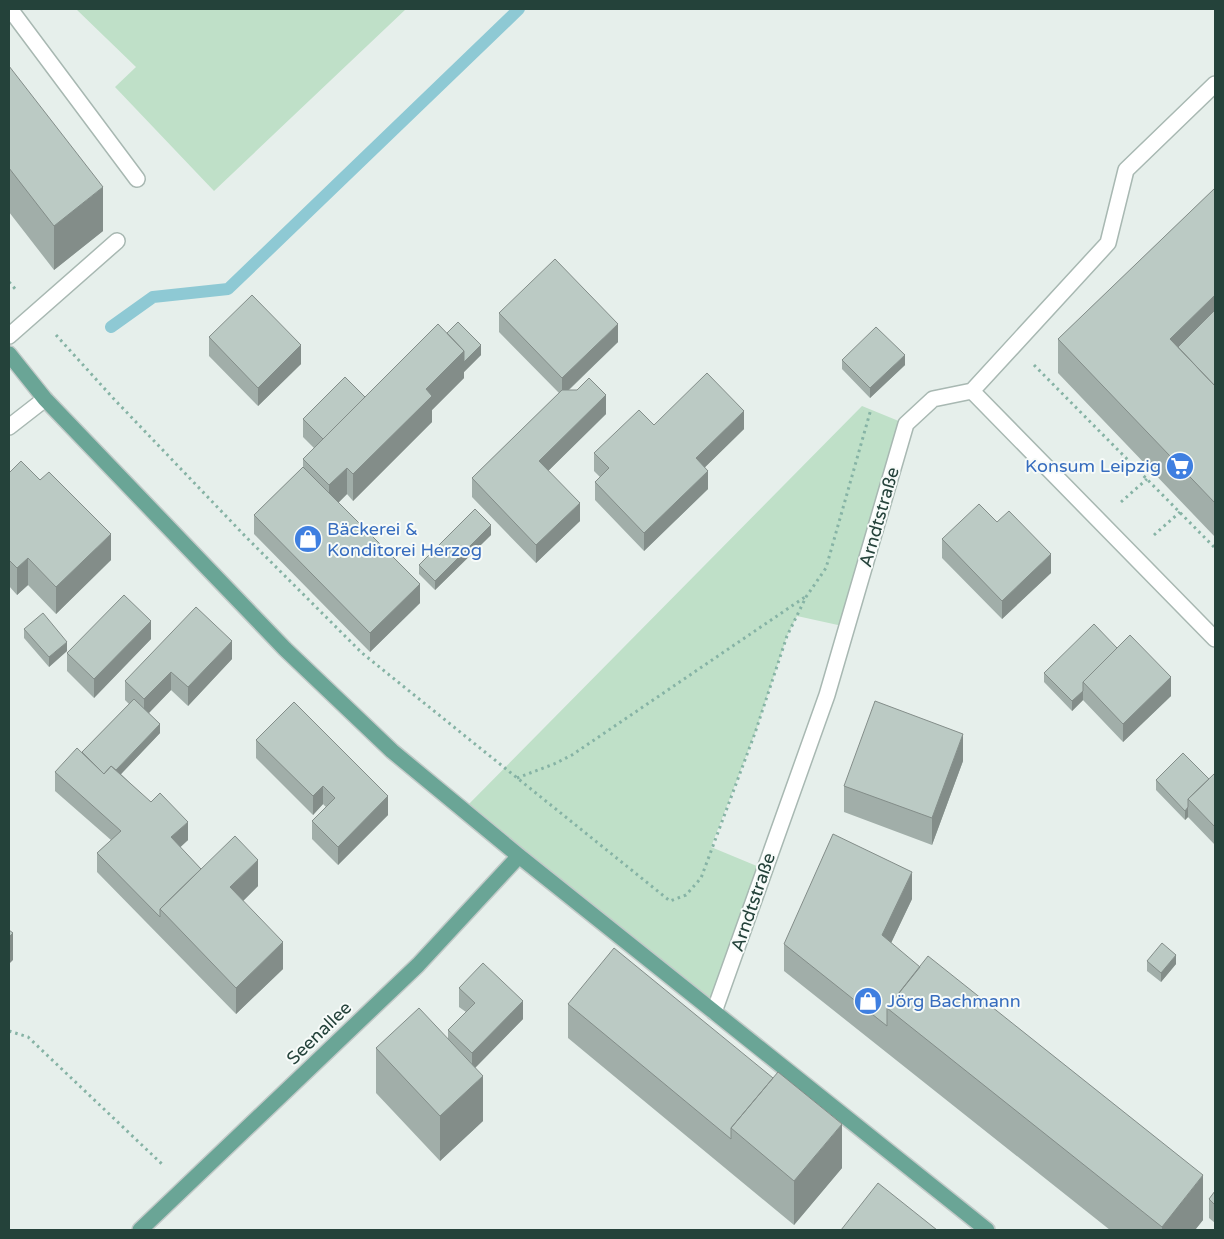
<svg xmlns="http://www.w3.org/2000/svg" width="1224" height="1239" font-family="'Varela Round',sans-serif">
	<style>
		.green { fill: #bfe0c8 }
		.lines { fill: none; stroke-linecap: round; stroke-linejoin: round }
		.stream { stroke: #8ec9d4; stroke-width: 12 }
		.minor-casing { stroke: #a8b8b2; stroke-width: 18 }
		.major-casing { stroke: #c2cac8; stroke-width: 18 }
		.path { stroke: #86b3a5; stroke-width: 3; stroke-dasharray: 2.5 4; stroke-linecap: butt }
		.minor { stroke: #fff; stroke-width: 15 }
		.major { stroke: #6aa596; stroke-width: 15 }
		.wall { fill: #a1aea9 }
		.shaded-wall { fill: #838d89 }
		.building { fill: #bbcac4; stroke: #838d89 }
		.labels { text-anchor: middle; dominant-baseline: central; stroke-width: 4; stroke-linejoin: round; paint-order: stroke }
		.shop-label { font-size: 18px; fill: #366cbe; stroke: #f7fbf9; text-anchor: start }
		.street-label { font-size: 18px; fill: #24423a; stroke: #f7fbf9 }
	</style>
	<rect width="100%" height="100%" fill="#e6efeb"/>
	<path class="green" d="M76 9H406L214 191 115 87 136 67Z
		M862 406 906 424 847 627 797 616 787 636 755 733 711 847 764 869 714 1012 462 811Z"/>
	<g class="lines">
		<path class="stream" d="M111 327 153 297 228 289 519 9"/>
		<defs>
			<path id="minor" d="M10 9 137 179
				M9 336 117 241
				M972 391 1108 243 1126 170 1215 84
				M972 391 1215 639
				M9 427 45 399
				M714 1012 827 695 906 424 933 399 972 391"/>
			<path id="major" d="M9 354 45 399 285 649 392 751 519 856 987 1230
				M140 1230 418 965 519 856"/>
		</defs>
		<use href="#minor" class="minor-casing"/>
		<use href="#major" class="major-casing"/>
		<path class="path" d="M9 282 17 291
			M56 335 113 398 246 537 362 653 670 901 686 895 701 878 755 733 787 636 806 597 826 568 871 409
			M1034 365 1215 548
			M1121 502 1147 479
			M1154 535 1180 512
			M517 778 554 764 572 755 805 597
			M9 1031 28 1037 164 1166"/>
		<use href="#minor" class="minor"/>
		<use href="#major" class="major"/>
	</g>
	<path class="wall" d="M9 66 103 231 54 270 9 212Z
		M1215 188V537L1058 373V339Z
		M499 313 618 342 569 390 606 414 548 471 580 521 536 563 472 497V478L559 393 499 332Z
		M447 333 481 355 464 372V378L432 410V422L353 501 347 494 338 503 420 603 370 652 254 534V515L303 467V459L314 448 303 437V419L365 397Z
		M209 337 301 364 258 406 209 356Z
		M842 360 905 365 870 398 842 369Z
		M654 425 744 429 705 467 708 489 644 551 595 500V482L600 477 594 471V453Z
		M9 473 111 560 56 614 28 585 17 595 9 586Z
		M997 522 1051 573 1002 619 942 558V539Z
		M491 535 435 590 419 574V565Z
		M24 629 67 651 49 667 24 638Z
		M151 639 94 698 67 671V653Z
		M1117 648 1171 696 1123 742 1083 700 1072 711 1044 682V673Z
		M232 659 188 706 171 690 149 713 160 733 121 774 188 840 180 847 201 869 258 886 243 901 283 969 236 1014 97 872V853L111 840 55 791V772L82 752 129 704 125 700V681Z
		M256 740 388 815 338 865 312 839V821L326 807 323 804 313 815 256 758Z
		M963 761 932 845 844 812V786Z
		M1215 773V845L1188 817 1185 820 1156 790V780L1209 779Z
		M912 899 891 943 1203 1220 1195 1230H1110L784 971V944Z
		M1147 961 1176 964 1161 982 1147 971Z
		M459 988 523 1019 475 1068 483 1121 440 1161 376 1093V1048L448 1040V1030L466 1012 459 1007Z
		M568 1004 842 1168 794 1225 568 1038Z
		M1215 1191V1223L1209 1218V1199Z"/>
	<path class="shaded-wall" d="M103 187V231L54 270V226Z
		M1215 295V329L1179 363 1170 339Z
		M618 324V342L562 396V378Z
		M301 345V364L258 406V388Z
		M481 345V355L464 372V378L432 410V422L353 501V474L426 389 464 351Z
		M905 355V365L870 398V388Z
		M606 395V414L539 480V461Z
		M744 411V429L696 476V458Z
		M347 468V494L329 512V485Z
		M708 471V489L644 551V533Z
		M580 503V521L536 563V545Z
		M491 525V535L435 590V581Z
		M111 534V560L56 614V587Z
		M1051 554V573L1002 619V601Z
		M28 558V585L17 595V568Z
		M420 584V603L370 652V633Z
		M151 621V639L94 698V679Z
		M232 641V659L188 706V687Z
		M67 642V651L49 667V657Z
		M171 672V690L144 718V699Z
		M1171 677V696L1123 742V724Z
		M1083 691V700L1072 711V701Z
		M160 724V733L104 792V783Z
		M963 734V761L932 845V818Z
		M323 786V804L313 815V796Z
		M388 796V815L338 865V847Z
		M1188 807V817L1185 820V811Z
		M188 822V840L171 856V837Z
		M258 860V886L230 914V887Z
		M912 872V899L882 962V935Z
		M13 933V960L9 964V937Z
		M283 942V969L236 1014V988Z
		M1176 955V964L1161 982V973Z
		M523 1001V1019L472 1071V1053Z
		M483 1076V1121L440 1161V1116Z
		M842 1124V1168L794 1225V1181Z
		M1203 1175V1220L1195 1230H1162V1227Z"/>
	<path class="building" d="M9 66 103 187 54 226 9 168Z
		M1215 188V295L1170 339 1215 386V503L1058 339Z
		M555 259 618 324 562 378 499 313Z
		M252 295 301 345 258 388 209 337Z
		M1215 310V386L1178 347Z
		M458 322 481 345 464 362V351L447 333Z
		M438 324 464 351 426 389 432 396 353 474 347 468 329 485 303 459Z
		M876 327 905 355 870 388 842 360Z
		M707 373 744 411 696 458 708 471 644 533 595 482 609 468 594 453 639 410 654 425Z
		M345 377 365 397 323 439 303 419Z
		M589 378 606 395 539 461 580 503 536 545 472 478 562 390H577Z
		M21 461 40 480 49 472 111 534 56 587 28 558 17 568 9 560V473Z
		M303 467 420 584 370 633 254 515Z
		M979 504 997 522 1009 511 1051 554 1002 601 942 539Z
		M475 509 491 525 435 581 419 565Z
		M124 595 151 621 94 679 67 653Z
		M196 607 232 641 188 687 171 672 144 699 125 681Z
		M43 613 67 642 49 657 24 629Z
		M1094 624 1117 648 1083 682V691L1072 701 1044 673Z
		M1130 635 1171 677 1123 724 1083 682Z
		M134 699 160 724 116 770 111 766 104 774 82 752Z
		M875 701 963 734 932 818 844 786Z
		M294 702 388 796 338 847 312 821 335 798 323 786 313 796 256 740Z
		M77 748 104 774 111 766 151 802 160 793 188 822 171 837 201 869 160 909V917L97 853 121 831 55 772Z
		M1183 753 1209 779 1188 799V807L1185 811 1156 780Z
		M1215 773V827L1188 799Z
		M833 834 912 872 882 935 920 967 887 1008V1026L784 944Z
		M235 836 258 860 230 887 283 942 236 988 160 909Z
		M9 930 13 933 9 937Z
		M1162 943 1176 955 1161 973 1147 961Z
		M614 948 773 1078 731 1128V1139L568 1004Z
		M928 956 1203 1175 1162 1227 887 1008Z
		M483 963 523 1001 472 1053 448 1030 475 1003 459 988Z
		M419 1008 483 1076 440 1116 376 1048Z
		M778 1072 842 1124 794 1181 731 1128Z
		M878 1183 937 1230H841Z
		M1215 1191V1205L1209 1199Z"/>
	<defs>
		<symbol id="supermarket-disc" viewBox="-11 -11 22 22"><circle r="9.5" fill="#3f7fe0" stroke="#f7fbf9"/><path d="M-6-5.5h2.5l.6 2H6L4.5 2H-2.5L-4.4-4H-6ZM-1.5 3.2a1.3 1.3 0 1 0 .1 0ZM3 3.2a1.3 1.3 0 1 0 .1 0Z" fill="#fff"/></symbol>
		<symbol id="shop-disc" viewBox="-11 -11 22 22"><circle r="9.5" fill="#3f7fe0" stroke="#f7fbf9"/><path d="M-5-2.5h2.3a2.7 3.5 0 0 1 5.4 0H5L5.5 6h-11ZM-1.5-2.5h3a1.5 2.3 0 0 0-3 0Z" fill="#fff"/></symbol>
	</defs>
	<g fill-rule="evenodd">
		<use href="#supermarket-disc" x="1164" y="450" width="32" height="32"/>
		<use href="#shop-disc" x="292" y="523" width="32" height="32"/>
		<use href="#shop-disc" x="852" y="985" width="32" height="32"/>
	</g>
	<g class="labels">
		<g class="shop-label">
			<text x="1161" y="466" text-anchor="end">Konsum Leipzig</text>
			<text x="327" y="529">Bäckerei &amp;<tspan x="327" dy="21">Konditorei Herzog</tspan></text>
			<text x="887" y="1001">Jörg Bachmann</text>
		</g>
		<g class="street-label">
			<text transform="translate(879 517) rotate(-74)">Arndtstraße</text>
			<text transform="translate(753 902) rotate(-71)">Arndtstraße</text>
			<text transform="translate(319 1033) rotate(-44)">Seenallee</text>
		</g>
	</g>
	<rect width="1224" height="1239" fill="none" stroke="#24423a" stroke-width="20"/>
</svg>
